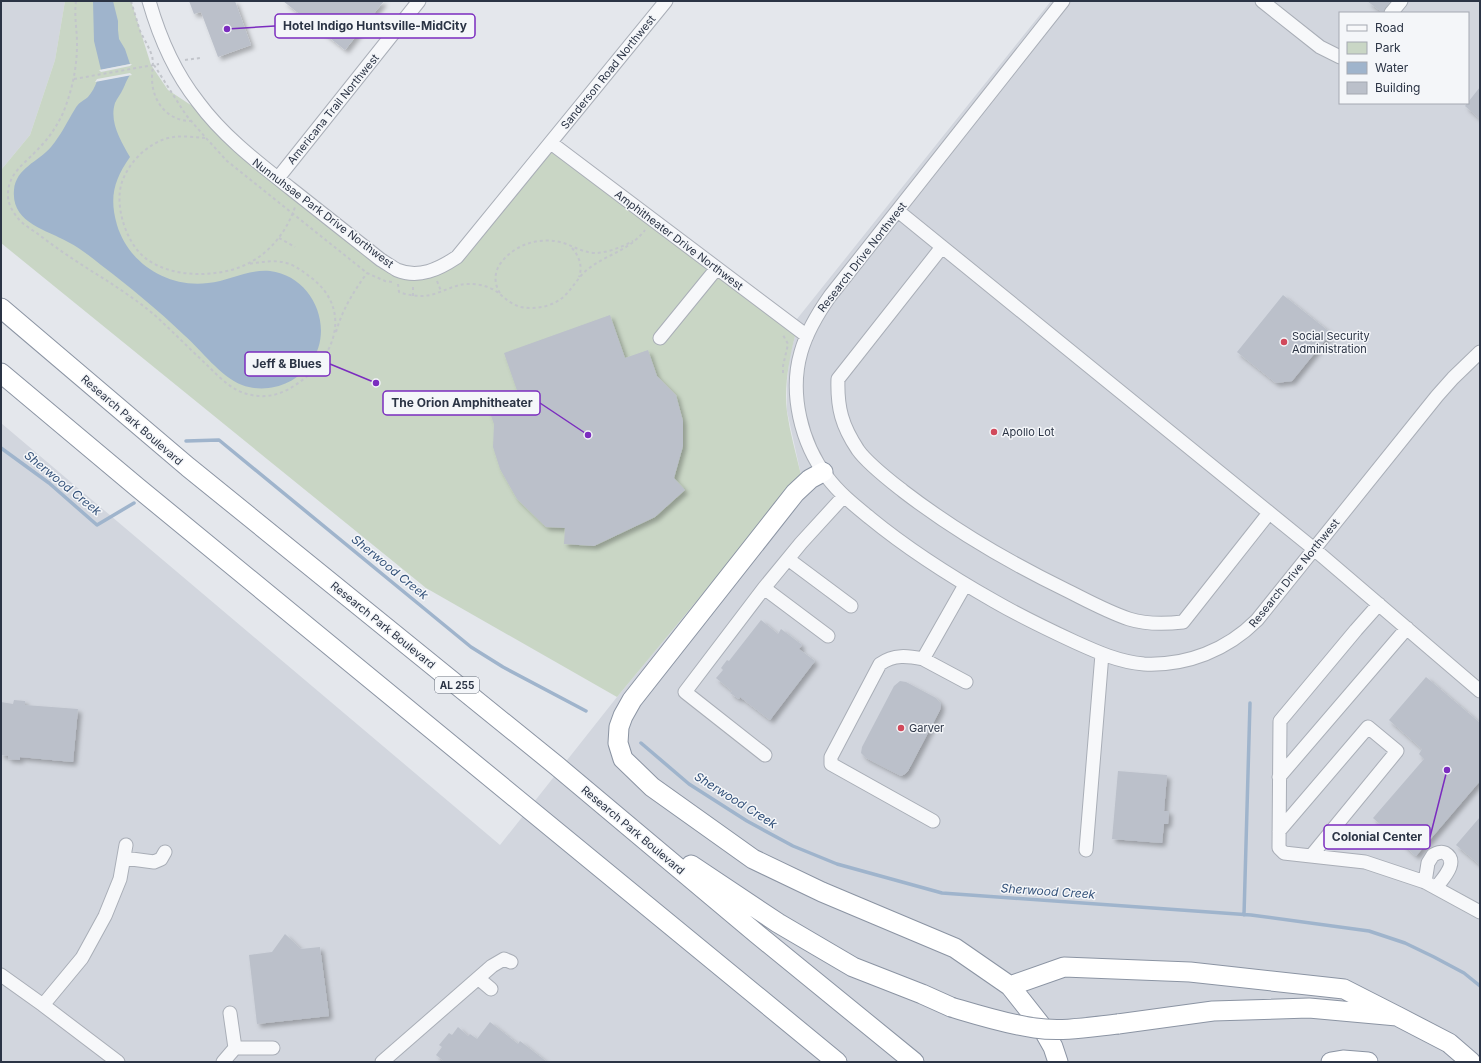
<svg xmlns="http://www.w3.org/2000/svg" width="1481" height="1063" font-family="Inter,sans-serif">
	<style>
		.built { fill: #d2d6de; fill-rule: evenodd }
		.green { fill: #c9d6c5 }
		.water { fill: #9fb4cc }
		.pier { fill: #e4e7ec }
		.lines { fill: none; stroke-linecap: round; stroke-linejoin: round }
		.stream { stroke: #9fb4cc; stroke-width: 3.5 }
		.building { fill: #bbc0ca; filter: url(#shadow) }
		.minor-casing { stroke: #a9aeb7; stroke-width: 15 }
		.highway-casing { stroke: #8b94a3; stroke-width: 21 }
		.path { stroke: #c2c5cb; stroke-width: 2; stroke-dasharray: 3 3; stroke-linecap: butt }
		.minor { stroke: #f7f8fa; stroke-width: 13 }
		.highway { stroke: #fff; stroke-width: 19 }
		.highway-bridge-casing { stroke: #8b94a3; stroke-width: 21; stroke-linecap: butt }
		.highway-bridge { stroke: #fff; stroke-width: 19 }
		.poi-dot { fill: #d1495b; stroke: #f4f6f9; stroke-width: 1.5 }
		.labels { text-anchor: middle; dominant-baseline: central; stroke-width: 3; stroke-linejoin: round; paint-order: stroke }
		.shield { fill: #f4f6f9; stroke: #676e7b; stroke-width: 1 }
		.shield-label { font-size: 10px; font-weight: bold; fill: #2b3445 }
		.street-label { font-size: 11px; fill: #2b3445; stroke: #f4f6f9 }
		.poi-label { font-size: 11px; fill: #2b3445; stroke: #f4f6f9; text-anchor: start }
		.water-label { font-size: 12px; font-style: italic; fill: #34527a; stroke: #f4f6f9 }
		.leader { fill: none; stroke: #7b2cbf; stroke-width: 1.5 }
		.callout-dot { fill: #7b2cbf; stroke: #f4f6f9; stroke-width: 1.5 }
		.callout { fill: #f4f6f9; stroke: #7b2cbf; stroke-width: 1.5 }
		.callout-label { font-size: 12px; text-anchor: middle; font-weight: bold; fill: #2b3445 }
	</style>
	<defs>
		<filter id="shadow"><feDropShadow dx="3.5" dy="3.5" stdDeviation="2" flood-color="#0004"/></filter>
	</defs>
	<rect width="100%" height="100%" fill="#e4e7ec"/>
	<path class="built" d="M1 1H65L55 60 30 135 1 170Z
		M1051 1H1480V1062H1V423L500 845 617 697 801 475 787 411V384L789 359 795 336 789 329ZM1340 13H1468V103H1340Z"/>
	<path class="green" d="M65 1H131L151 65 168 90 212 119 398 270 440 268 551 143 789 329 795 336C789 360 784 386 787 412 790 433 796 454 801 475L617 697 426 588 1 243V170L30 135 55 60Z"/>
	<path class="water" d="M93 1H113L118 21V30L119 39 125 49 130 64 101 70 94 41Z
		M130 75C126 81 126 83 123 89 121 94 117 98 115 103 109 122 121 141 130 157 114 180 109 197 117 225 129 264 168 288 208 283 229 281 248 269 270 271 313 276 336 329 310 364 295 385 266 394 242 385 220 376 202 351 184 335 158 310 130 287 101 265 91 257 80 248 68 242 46 229 11 223 14 190 16 168 38 162 51 147 61 135 67 122 75 109 78 103 83 101 88 97 92 92 95 87 97 81Z"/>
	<path class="pier" d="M130 64H132L130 66 101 72 99 70Z
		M130 73 132 75 95 82 97 79Z"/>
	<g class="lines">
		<path class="stream" d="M186 441 219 440 471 647 503 667 586 711
			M1 448 49 483 97 525 134 503
			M641 743 689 784 747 821 793 846 837 864 942 893 1251 915 1369 931 1405 943 1434 957 1464 973 1480 986
			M1244 915 1250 703"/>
	</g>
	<path class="building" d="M189 1H235L251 45 218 57 201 12 194 14Z
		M283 1H384L345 50Z
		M1367 1H1391L1385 8 1383 13Z
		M1480 87V119L1465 106Z
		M1283 295 1331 333 1292 381 1276 383 1237 352Z
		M610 315 625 358 648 350 657 376 676 395 683 421V446L674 478 685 490 655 517 594 546 564 544 565 528 546 527 517 499 500 469 493 447 494 424 489 410 520 399 504 353Z
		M761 620 778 634 781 629 802 645 799 649 815 661 770 720 740 697 739 699 730 693 732 691 716 678 723 670 721 668 727 660 729 661Z
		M1426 677 1480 723V781L1416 856 1373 818 1424 759 1419 754 1422 749 1389 720Z
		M900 681 906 682 936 698 941 704 940 710 908 771 905 774 901 776 866 758 861 753 862 747 894 686Z
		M14 700 25 701V705L78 709 73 762 20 757V760L8 759V756L1 755V702L13 704Z
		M1118 771 1167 775 1164 811H1169L1168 824H1164L1162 843 1112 839Z
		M1480 817V865L1456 845Z
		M285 934 301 949 320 947 329 1016 257 1024 249 955 272 952Z
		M490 1022 518 1044 520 1041 547 1062H445L436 1055 442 1047 439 1045 449 1033 452 1035 458 1027 468 1036 470 1034 477 1039Z"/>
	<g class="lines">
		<defs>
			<path id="minor" d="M149 1C159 36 175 73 198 102 223 136 257 162 290 188 320 212 351 236 381 260 386 263 392 267 397 270 419 279 439 269 457 257L666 1
				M1063 1 830 296C818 313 807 331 801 352 789 393 801 443 827 477 839 493 854 505 870 518 909 550 950 576 994 601 1020 616 1047 629 1075 642 1097 652 1119 662 1144 664 1187 666 1227 650 1257 620L1437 396 1453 378 1480 352
				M1262 1 1320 47 1340 57
				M1391 13 1401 1
				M551 143 807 336
				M278 178 419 1
				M898 211 1314 549 1480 691
				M942 247 838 379C837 408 842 426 858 450 868 464 889 480 903 491 954 530 1010 563 1068 591 1088 601 1108 612 1129 619 1145 624 1166 624 1183 622L1269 513
				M660 338 717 268
				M788 559 851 606
				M764 588 828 636
				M1379 604 1356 630 1280 721 1279 848 1284 853 1365 862 1425 882 1480 912
				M923 659 966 682
				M765 755 685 692 764 588 801 543 844 496
				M1279 777 1407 628
				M933 821 831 764V757L880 664C894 654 908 656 923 659L965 585
				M1279 831 1368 727 1397 751 1311 856
				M1086 850 1102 654
				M124 858 154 862 161 859 165 852
				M1425 882 1428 863 1433 855C1437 853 1441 851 1445 853 1460 862 1442 879 1436 888
				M1 975 43 1005 118 1062
				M478 978 491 989
				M43 1005 82 958 105 916 120 879 126 845
				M235 1048H273
				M223 1062 235 1048 230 1013
				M382 1062 492 966 504 959 511 962"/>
			<path id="highway" d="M1 308 188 467 557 766 757 934 914 1062
				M1 373 137 487 837 1062
				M823 472 810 479 795 493 632 700 623 716 619 727 618 743 623 759 652 787 753 859 822 892 955 948 1010 986 1040 1024 1053 1047 1058 1062
				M691 865 778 923 853 967 922 994 951 1007
				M1010 986 1064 967 1190 972 1344 989 1397 1016
				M1118 1024 1213 1011 1309 1008 1397 1016 1449 1043 1471 1062
				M1331 1062 1343 1060 1368 1062"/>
		</defs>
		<use href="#minor" class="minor-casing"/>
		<use href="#highway" class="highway-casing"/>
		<path class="path" d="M76 1C74 16 77 29 77 44 77 68 72 91 63 113 57 126 49 138 39 148 26 163 7 173 8 196 8 203 12 211 17 217 22 224 31 229 38 234 60 251 83 266 106 280 124 292 144 305 160 320 176 335 192 351 208 366 216 374 225 383 235 389 245 395 261 398 273 395 287 392 299 383 310 374 339 346 347 307 313 279 306 274 299 268 290 264 276 259 262 262 248 264
			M131 1C134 11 137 21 140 31 144 39 149 47 152 56 154 64 152 70 152 78 152 101 167 121 191 121
			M185 60 200 58
			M154 65 186 115 206 138 227 161 367 273 385 281 392 282
			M74 79 159 64
			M205 138C193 137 180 135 168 138 147 144 129 162 122 182 114 205 126 242 144 257 167 276 204 277 231 270 262 262 285 237 295 207
			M279 238 295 247
			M572 248C579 256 583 266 579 277
			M437 281 441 291
			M398 284 399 292C411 296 424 298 437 293 449 289 457 284 469 284 476 284 484 285 490 288 502 293 506 303 521 307 532 309 544 308 554 303 570 296 575 279 588 269 607 254 629 251 645 230
			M500 293C494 284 494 273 500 264 514 245 537 237 560 242 572 245 580 252 595 253 607 253 622 247 633 241
			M413 296V285
			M336 332C342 310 354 291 367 273
			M783 373V366L788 344 783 335"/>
		<use href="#minor" class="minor"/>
		<use href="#highway" class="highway"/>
		<defs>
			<path id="highway-bridge" d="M951 1007C978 1015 1006 1024 1035 1028 1062 1032 1090 1027 1118 1024"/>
		</defs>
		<use href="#highway-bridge" class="highway-bridge-casing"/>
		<use href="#highway-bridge" class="highway-bridge"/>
	</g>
	<g class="poi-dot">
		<circle cx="1284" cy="342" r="4"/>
		<circle cx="994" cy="432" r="4"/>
		<circle cx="901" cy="728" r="4"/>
	</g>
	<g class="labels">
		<rect class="shield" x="435" y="677" width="44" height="16" rx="3"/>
		<g class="shield-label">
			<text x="457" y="685">AL 255</text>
		</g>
		<g class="street-label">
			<text transform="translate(608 72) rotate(-51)">Sanderson Road Northwest</text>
			<text transform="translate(333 109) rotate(-51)">Americana Trail Northwest</text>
			<text transform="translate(323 213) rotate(37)">Nunnuhsae Park Drive Northwest</text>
			<text transform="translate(679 240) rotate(37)">Amphitheater Drive Northwest</text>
			<text transform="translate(862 257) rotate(-52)">Research Drive Northwest</text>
			<text transform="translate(132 420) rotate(41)">Research Park Boulevard</text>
			<text transform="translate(1294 573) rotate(-51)">Research Drive Northwest</text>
			<text transform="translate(383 625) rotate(39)">Research Park Boulevard</text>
			<text transform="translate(633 830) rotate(40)">Research Park Boulevard</text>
		</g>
		<g class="poi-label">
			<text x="1292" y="336">Social Security<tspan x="1292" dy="13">Administration</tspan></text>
			<text x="1002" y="432">Apollo Lot</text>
			<text x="909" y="728">Garver</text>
		</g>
		<g class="water-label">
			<text transform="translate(63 483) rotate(39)">Sherwood Creek</text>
			<text transform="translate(390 567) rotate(39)">Sherwood Creek</text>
			<text transform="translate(736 800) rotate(32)">Sherwood Creek</text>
			<text transform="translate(1048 891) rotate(4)">Sherwood Creek</text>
		</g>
	</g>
	<path class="leader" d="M227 29L275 26M376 383L330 364M588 435L540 403M1447 770L1430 837"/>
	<g class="callout-dot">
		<circle cx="227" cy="29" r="4"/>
		<circle cx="376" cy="383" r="4"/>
		<circle cx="588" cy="435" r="4"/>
		<circle cx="1447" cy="770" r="4"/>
	</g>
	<g class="callout">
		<rect x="275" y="14" width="200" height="24" rx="4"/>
		<rect x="245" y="352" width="85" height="24" rx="4"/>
		<rect x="383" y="391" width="157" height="24" rx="4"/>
		<rect x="1324" y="825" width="106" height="24" rx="4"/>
	</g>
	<g class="callout-label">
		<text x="375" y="30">Hotel Indigo Huntsville-MidCity</text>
		<text x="287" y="368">Jeff &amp; Blues</text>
		<text x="462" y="407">The Orion Amphitheater</text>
		<text x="1377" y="841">Colonial Center</text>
	</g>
	<rect width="1481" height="1063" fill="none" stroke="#2b3445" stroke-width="4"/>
	<rect x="1339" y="12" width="130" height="92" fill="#f4f6f9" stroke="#a4a8b1"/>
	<rect x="1347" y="25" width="20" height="6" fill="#f7f8fa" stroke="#a4a8b1"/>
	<text x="1375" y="32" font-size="12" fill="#2b3445">Road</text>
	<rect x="1347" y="42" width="20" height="12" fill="#c9d6c5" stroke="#a4a8b1"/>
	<text x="1375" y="52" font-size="12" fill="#2b3445">Park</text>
	<rect x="1347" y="62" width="20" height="12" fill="#9fb4cc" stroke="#a4a8b1"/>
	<text x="1375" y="72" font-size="12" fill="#2b3445">Water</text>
	<rect x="1347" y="82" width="20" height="12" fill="#bbc0ca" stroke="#a4a8b1"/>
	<text x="1375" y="92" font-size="12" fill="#2b3445">Building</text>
</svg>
